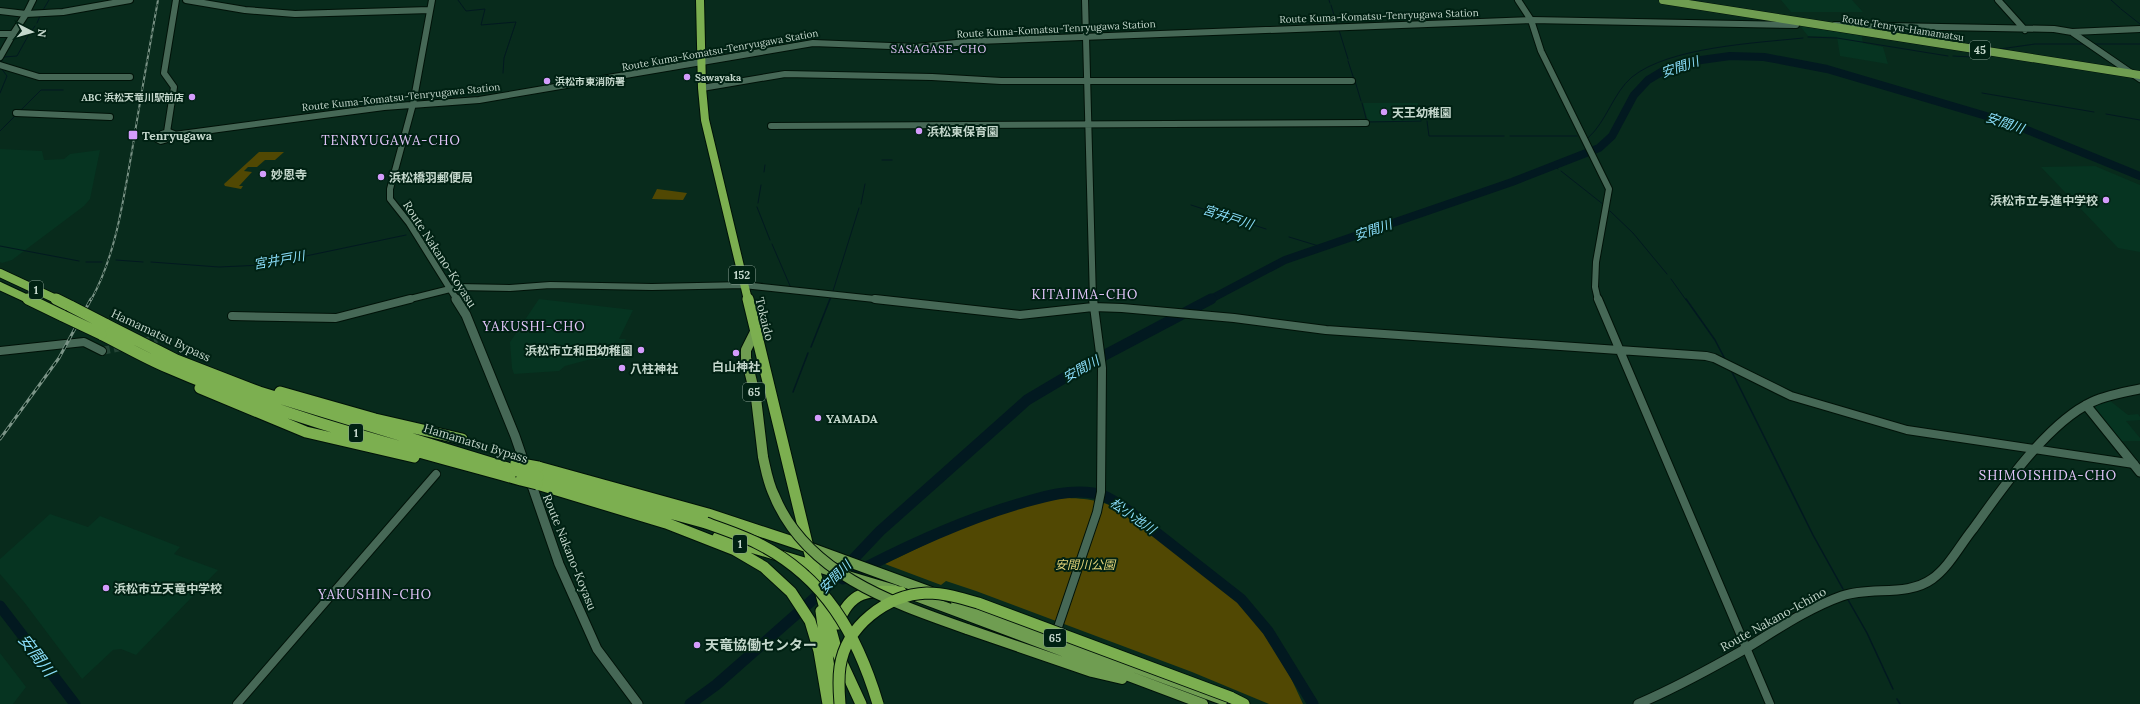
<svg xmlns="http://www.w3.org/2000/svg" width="2140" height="704" font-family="Lora,'Noto Sans JP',serif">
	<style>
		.built { fill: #063421 }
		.green { fill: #514803 }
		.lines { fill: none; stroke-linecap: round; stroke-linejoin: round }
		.stream-far1 { stroke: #021920; stroke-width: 1 }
		.stream { stroke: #021920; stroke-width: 1.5 }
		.river-far1 { stroke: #021920; stroke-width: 8 }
		.river { stroke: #021920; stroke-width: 11 }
		.tertiary-tunnel { stroke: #244536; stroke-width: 8; stroke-dasharray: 8 4; stroke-linecap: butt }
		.tertiary-far1-casing { stroke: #001208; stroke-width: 8 }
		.tertiary-casing { stroke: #001208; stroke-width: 10 }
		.secondary-far1-casing { stroke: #001208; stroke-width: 8 }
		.secondary-casing { stroke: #001208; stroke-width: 11 }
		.primary-far1-casing { stroke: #001208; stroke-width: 9 }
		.primary-casing { stroke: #001208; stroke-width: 12 }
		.trunk-far1-casing { stroke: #001208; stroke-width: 10 }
		.trunk-casing { stroke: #001208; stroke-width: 13 }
		.tertiary-far1 { stroke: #466856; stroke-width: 6 }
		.tertiary { stroke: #466856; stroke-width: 8 }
		.secondary-far1 { stroke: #466856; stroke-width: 6 }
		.secondary { stroke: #466856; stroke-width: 9 }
		.primary-far1 { stroke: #6f9d51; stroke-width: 8 }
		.primary { stroke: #6f9d51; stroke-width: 10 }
		.trunk-far1 { stroke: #7caf50; stroke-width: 8 }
		.trunk { stroke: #7caf50; stroke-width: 11 }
		.rail-far1-casing { stroke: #7b9487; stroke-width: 2 }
		.rail-casing { stroke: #7b9487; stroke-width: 3 }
		.rail-far1 { stroke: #002113; stroke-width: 1; stroke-dasharray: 3.5; stroke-linecap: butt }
		.rail { stroke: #002113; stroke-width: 1.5; stroke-dasharray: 5; stroke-linecap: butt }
		.primary-bridge-casing { stroke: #001208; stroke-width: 12; stroke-linecap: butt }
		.trunk-bridge-casing { stroke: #001208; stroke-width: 13; stroke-linecap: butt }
		.primary-bridge { stroke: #6f9d51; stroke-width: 10 }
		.trunk-bridge { stroke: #7caf50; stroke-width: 11 }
		.poi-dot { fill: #d49cfc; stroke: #002113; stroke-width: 1.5 }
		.labels { text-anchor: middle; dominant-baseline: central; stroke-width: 4; stroke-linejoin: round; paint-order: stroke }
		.far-street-label { font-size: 10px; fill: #c4d7cc; stroke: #002113 }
		.far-poi-label { font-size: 10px; font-weight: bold; fill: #c4d7cc; stroke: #002113; text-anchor: start }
		.far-neighbourhood-label { font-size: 11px; letter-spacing: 1px; fill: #e6c8fe; stroke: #002113 }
		.shield { fill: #002113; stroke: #89a094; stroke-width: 1 }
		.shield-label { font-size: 11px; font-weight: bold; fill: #c4d7cc }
		.poi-label { font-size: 12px; font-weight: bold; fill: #c4d7cc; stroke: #002113; text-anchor: start }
		.street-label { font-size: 12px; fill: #c4d7cc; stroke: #002113 }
		.park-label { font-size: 12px; font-style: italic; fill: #e2d47a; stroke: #002113 }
		.water-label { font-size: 13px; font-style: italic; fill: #8adefa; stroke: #002113 }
		.neighbourhood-label { font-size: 13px; letter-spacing: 1px; fill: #e6c8fe; stroke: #002113 }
		.near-poi-label { font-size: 14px; font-weight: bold; fill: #c4d7cc; stroke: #002113; text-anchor: start }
		.near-water-label { font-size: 16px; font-style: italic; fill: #8adefa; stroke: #002113 }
	</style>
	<rect width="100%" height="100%" fill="#082b1c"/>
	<path class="built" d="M1781 0H1852L1863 12H1791Z
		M1800 26H1821L1861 32 1863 43 1883 47 1888 64 1840 56 1837 37 1808 36Z
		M1363 103H1418L1421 121H1368Z
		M0 149 42 151 44 160 64 159 70 154 100 150 90 199 84 206 12 260 2 263 0 262Z
		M2095 166 2140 185V252L2118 248 2041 167Z
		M539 299 633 310 619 339H626L614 359H591L565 366 559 371 514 374 512 368 510 342Z
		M2109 400 2128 415 2138 414 2140 417V420L2126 421 2140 438V441H2120L2095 410V405Z
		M50 514 88 527 100 516 180 547 174 554 218 570 136 655 121 649 113 650 82 679 24 602 0 574V559Z
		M0 653 26 687 13 704H0Z"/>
	<path class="green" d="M259 152H284L275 160H265L257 167H248L244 171 252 172 240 185 239 186H243L241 189 225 186 224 184Z
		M657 189 687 193 683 200 652 199Z
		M1054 498C1079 498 1098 498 1120 510L1211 577 1235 598 1255 621 1272 646 1290 676 1303 704H1269L1192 672 976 591 946 581 941 585 885 564 970 523Z"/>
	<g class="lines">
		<path class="stream-far1" d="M458 0 466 11 485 9 481 25 516 22 504 58 503 73
			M1329 0 1330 3
			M2111 0 2120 8
			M1331 5 1337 25
			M2121 9 2140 24
			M43 10 49 0
			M37 23 40 16
			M1339 30 1348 59
			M30 33 35 26
			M1808 37 1837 38 1948 56
			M2094 44H2140
			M2000 49 2035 44H2085
			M1953 56 1972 57 1988 55
			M1348 61 1354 79
			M1 62 4 57 17 56 28 36
			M1355 81 1361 101
			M0 93 7 76 1 68
			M1982 93 2094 112
			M1362 103 1367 122 1421 121
			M20 111 41 90H63
			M2106 114 2140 120
			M1427 121 1429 136H1504
			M0 131 16 115
			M1510 136H1577
			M1588 138C1607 121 1613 93 1632 77 1669 47 1756 43 1803 38
			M882 160H892
			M1554 166 1558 169
			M1561 171 1604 205
			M764 172 765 165
			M758 203 761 185
			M861 204 865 184
			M1191 205 1266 229
			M757 207 770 240
			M1610 211 1633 233 1667 274
			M1289 237 1322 247
			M772 244 791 288
			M0 246 79 261
			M116 260 143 262
			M86 262H102
			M151 262 219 267 263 265 406 235
			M1671 279 1686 300
			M833 291 859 208
			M830 300 831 297"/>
		<path class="stream" d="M1686 299 1715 340 1726 361
			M811 347 830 299
			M1731 370 1813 535 1843 589
			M793 392 808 353
			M1847 598 1867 633 1893 689
			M1897 699 1900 704"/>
		<path class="river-far1" d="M1209 300 1285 260 1512 182 1599 148 1612 136 1634 95 1648 80 1663 71 1701 60 1730 56 1764 57 1827 69 2010 123 2140 176"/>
		<path class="river" d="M843 579C900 549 957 522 1018 504 1043 497 1067 489 1093 493 1107 495 1119 504 1130 512L1241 599 1268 631 1313 704
			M0 606 75 704
			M690 704 716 685 825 589 880 531 1027 400 1086 365 1211 299"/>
		<path class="tertiary-tunnel" d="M142 342 157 339
			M102 351 126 346"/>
		<defs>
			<path id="tertiary-far1" d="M1085 0 1093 300
				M1518 0 1531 20 1541 51 1609 189 1596 262 1595 287 1598 300
				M0 11 26 14 33 0
				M0 57 13 34
				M0 65 39 77H130
				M702 88 785 74 932 77 1001 81H1352
				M16 113 110 117
				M771 126 1366 123
				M167 132 174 87 164 73 176 0
				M406 300 458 287 510 288 550 285 652 287 744 285 884 300"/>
			<path id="tertiary" d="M875 299 1020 315 1093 307 1122 308 1234 318 1326 330 1706 356 1714 358 1791 396 1907 430 2134 464
				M1598 299 1770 704
				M232 316 336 318 410 299
				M0 351 84 342 102 351
				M1055 636 1097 512 1101 492 1102 368 1093 299
				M237 704 436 474"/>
			<path id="secondary-far1" d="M186 0 245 10 295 14 430 10
				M432 0 413 104 390 189V199L409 223 457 300
				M1998 0 2025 30
				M1835 25 2054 29 2072 32 2140 29
				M2073 33 2140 79
				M0 34H13L26 14 63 12 130 0
				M169 132 174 134 171 138 161 141 157 139 162 134Z
				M174 135 384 107 479 100 813 43 916 47 977 41 1531 20 1796 25V21"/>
			<path id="secondary" d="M456 299 466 315 515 436 559 564 597 649 638 704
				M2086 405 2140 472
				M1638 704C1675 688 1710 669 1745 649 1776 630 1808 608 1842 596 1871 586 1907 597 1932 579 1949 567 1960 545 1973 529 2002 489 2047 423 2092 402 2107 395 2124 392 2140 389"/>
			<path id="primary-far1" d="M1663 0 2140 75"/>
			<path id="primary" d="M756 330 746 350V358L756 398 763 457
				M811 548 931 592
				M814 566 895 590
				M913 595 1203 704
				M956 602 1223 700
				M967 629 1092 672 1122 679"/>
			<path id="trunk-far1" d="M700 0 702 88 705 120 748 300
				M0 273 58 300
				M0 286 30 300"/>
			<path id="trunk" d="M28 299 63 316
				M56 299 72 307
				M748 299 808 547 837 652 861 704
				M105 324 176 360 259 392 517 471
				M101 334C123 345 145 358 169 368 282 417 402 447 521 480
				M200 388 306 432 414 457
				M280 392 375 419 462 439
				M538 467 708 514 808 547
				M538 477 706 523
				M537 484 666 523 735 550 764 567 791 592 810 621 819 651 828 704
				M718 537 814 566
				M821 611 834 704
				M838 624C850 590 869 590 901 592
				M1230 697 1244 704"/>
		</defs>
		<use href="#tertiary-far1" class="tertiary-far1-casing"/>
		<use href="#tertiary" class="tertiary-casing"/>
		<use href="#secondary-far1" class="secondary-far1-casing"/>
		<use href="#secondary" class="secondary-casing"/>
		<use href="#primary-far1" class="primary-far1-casing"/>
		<use href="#primary" class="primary-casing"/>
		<use href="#trunk-far1" class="trunk-far1-casing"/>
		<use href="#trunk" class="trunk-casing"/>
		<use href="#tertiary-far1" class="tertiary-far1"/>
		<use href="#tertiary" class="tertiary"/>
		<use href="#secondary-far1" class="secondary-far1"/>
		<use href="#secondary" class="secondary"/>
		<use href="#primary-far1" class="primary-far1"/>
		<use href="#primary" class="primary"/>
		<use href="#trunk-far1" class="trunk-far1"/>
		<use href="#trunk" class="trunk"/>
		<defs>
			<path id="rail-far1" d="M91 300C116 255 123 201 132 151 140 100 149 50 158 0"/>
			<path id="rail" d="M0 439 59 358 91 299"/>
		</defs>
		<use href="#rail-far1" class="rail-far1-casing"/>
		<use href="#rail" class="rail-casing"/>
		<use href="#rail-far1" class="rail-far1"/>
		<use href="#rail" class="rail"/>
		<defs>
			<path id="primary-bridge" d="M763 457C766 470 768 483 774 495 806 574 893 603 967 629"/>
			<path id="trunk-bridge" d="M72 307 105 324
				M63 316 101 334
				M516 463 538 467
				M517 471 538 477
				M521 480 537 484
				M706 523C723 529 741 535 757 543 825 577 857 634 878 704
				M840 704C839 691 838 680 840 667 846 626 886 595 927 593 944 593 961 598 978 603L1230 697"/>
		</defs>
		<use href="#primary-bridge" class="primary-bridge-casing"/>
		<use href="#trunk-bridge" class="trunk-bridge-casing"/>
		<use href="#primary-bridge" class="primary-bridge"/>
		<use href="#trunk-bridge" class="trunk-bridge"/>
	</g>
	<g class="poi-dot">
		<circle cx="687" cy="77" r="4"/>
		<circle cx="547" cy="81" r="4"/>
		<circle cx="192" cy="97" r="4"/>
		<circle cx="1384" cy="112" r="4"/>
		<circle cx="919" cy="131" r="4"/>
		<rect x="128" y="130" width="10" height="10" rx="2"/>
		<circle cx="263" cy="174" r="4"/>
		<circle cx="381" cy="177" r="4"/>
		<circle cx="2106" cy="200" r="4"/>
		<circle cx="641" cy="350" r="4"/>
		<circle cx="736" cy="353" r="4"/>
		<circle cx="622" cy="368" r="4"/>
		<circle cx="818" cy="418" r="4"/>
		<circle cx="106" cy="588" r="4"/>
		<circle cx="697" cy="645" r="4"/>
	</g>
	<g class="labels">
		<g class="far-street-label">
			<text transform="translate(1379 16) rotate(-2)">Route Kuma-Komatsu-Tenryugawa Station</text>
			<text transform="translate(1903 28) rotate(9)">Route Tenryu-Hamamatsu</text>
			<text transform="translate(1056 29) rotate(-3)">Route Kuma-Komatsu-Tenryugawa Station</text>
			<text transform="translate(720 50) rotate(-10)">Route Kuma-Komatsu-Tenryugawa Station</text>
			<text transform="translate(401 97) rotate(-6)">Route Kuma-Komatsu-Tenryugawa Station</text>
		</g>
		<g class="far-poi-label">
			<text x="695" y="77">Sawayaka</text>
			<text x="555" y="81">浜松市東消防署</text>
			<text x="184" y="97" text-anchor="end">ABC 浜松天竜川駅前店</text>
		</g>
		<g class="far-neighbourhood-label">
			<text x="939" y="49">SASAGASE-CHO</text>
		</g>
		<g class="shield">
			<rect x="1970" y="41" width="20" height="18" rx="3"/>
			<rect x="729" y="266" width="26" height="18" rx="3"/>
			<rect x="29" y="281" width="14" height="18" rx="3"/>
			<rect x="743" y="383" width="22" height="18" rx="3"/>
			<rect x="349" y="424" width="14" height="18" rx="3"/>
			<rect x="733" y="535" width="14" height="18" rx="3"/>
			<rect x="1044" y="629" width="22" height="18" rx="3"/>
		</g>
		<g class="shield-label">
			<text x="1980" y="50">45</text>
			<text x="742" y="275">152</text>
			<text x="36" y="290">1</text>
			<text x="754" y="392">65</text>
			<text x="356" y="433">1</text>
			<text x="740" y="544">1</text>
			<text x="1055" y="638">65</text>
		</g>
		<g class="poi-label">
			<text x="1392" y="112">天王幼稚園</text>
			<text x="927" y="131">浜松東保育園</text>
			<text x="142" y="135">Tenryugawa</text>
			<text x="271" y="174">妙恩寺</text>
			<text x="389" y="177">浜松橋羽郵便局</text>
			<text x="2098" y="200" text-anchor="end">浜松市立与進中学校</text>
			<text x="633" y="350" text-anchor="end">浜松市立和田幼稚園</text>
			<text x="736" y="366" text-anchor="middle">白山神社</text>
			<text x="630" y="368">八柱神社</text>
			<text x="826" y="418">YAMADA</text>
			<text x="114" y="588">浜松市立天竜中学校</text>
		</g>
		<g class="street-label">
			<text transform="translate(440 254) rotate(57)">Route Nakano-Koyasu</text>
			<text transform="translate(765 319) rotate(76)">Tokaido</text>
			<text transform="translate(161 335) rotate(25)">Hamamatsu Bypass</text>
			<text transform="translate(476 443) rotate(17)">Hamamatsu Bypass</text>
			<text transform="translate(570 552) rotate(68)">Route Nakano-Koyasu</text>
			<text transform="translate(1773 619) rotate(-29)">Route Nakano-Ichino</text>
		</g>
		<g class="park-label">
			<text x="1085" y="564">安間川公園</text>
		</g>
		<g class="water-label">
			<text transform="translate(1680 67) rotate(-19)">安間川</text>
			<text transform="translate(2005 123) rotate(19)">安間川</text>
			<text transform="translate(1228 217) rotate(18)">宮井戸川</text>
			<text transform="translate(1373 230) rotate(-19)">安間川</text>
			<text transform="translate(279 260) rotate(-10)">宮井戸川</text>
			<text transform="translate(1081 369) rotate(-29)">安間川</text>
			<text transform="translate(1133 516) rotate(35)">松小池川</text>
			<text transform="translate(835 577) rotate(-45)">安間川</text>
		</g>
		<g class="neighbourhood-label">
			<text x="391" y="140">TENRYUGAWA-CHO</text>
			<text x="1085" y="294">KITAJIMA-CHO</text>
			<text x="534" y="326">YAKUSHI-CHO</text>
			<text x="2048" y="475">SHIMOISHIDA-CHO</text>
			<text x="375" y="594">YAKUSHIN-CHO</text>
		</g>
		<g class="near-poi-label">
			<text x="705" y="645">天竜協働センター</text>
		</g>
		<g class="near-water-label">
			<text transform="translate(37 655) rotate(53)">安間川</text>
		</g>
	</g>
	<g transform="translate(32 32) rotate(96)" stroke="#002113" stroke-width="3" paint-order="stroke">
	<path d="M0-3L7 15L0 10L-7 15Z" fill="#c4d7cc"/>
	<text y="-6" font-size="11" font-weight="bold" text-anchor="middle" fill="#c4d7cc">N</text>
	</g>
</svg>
